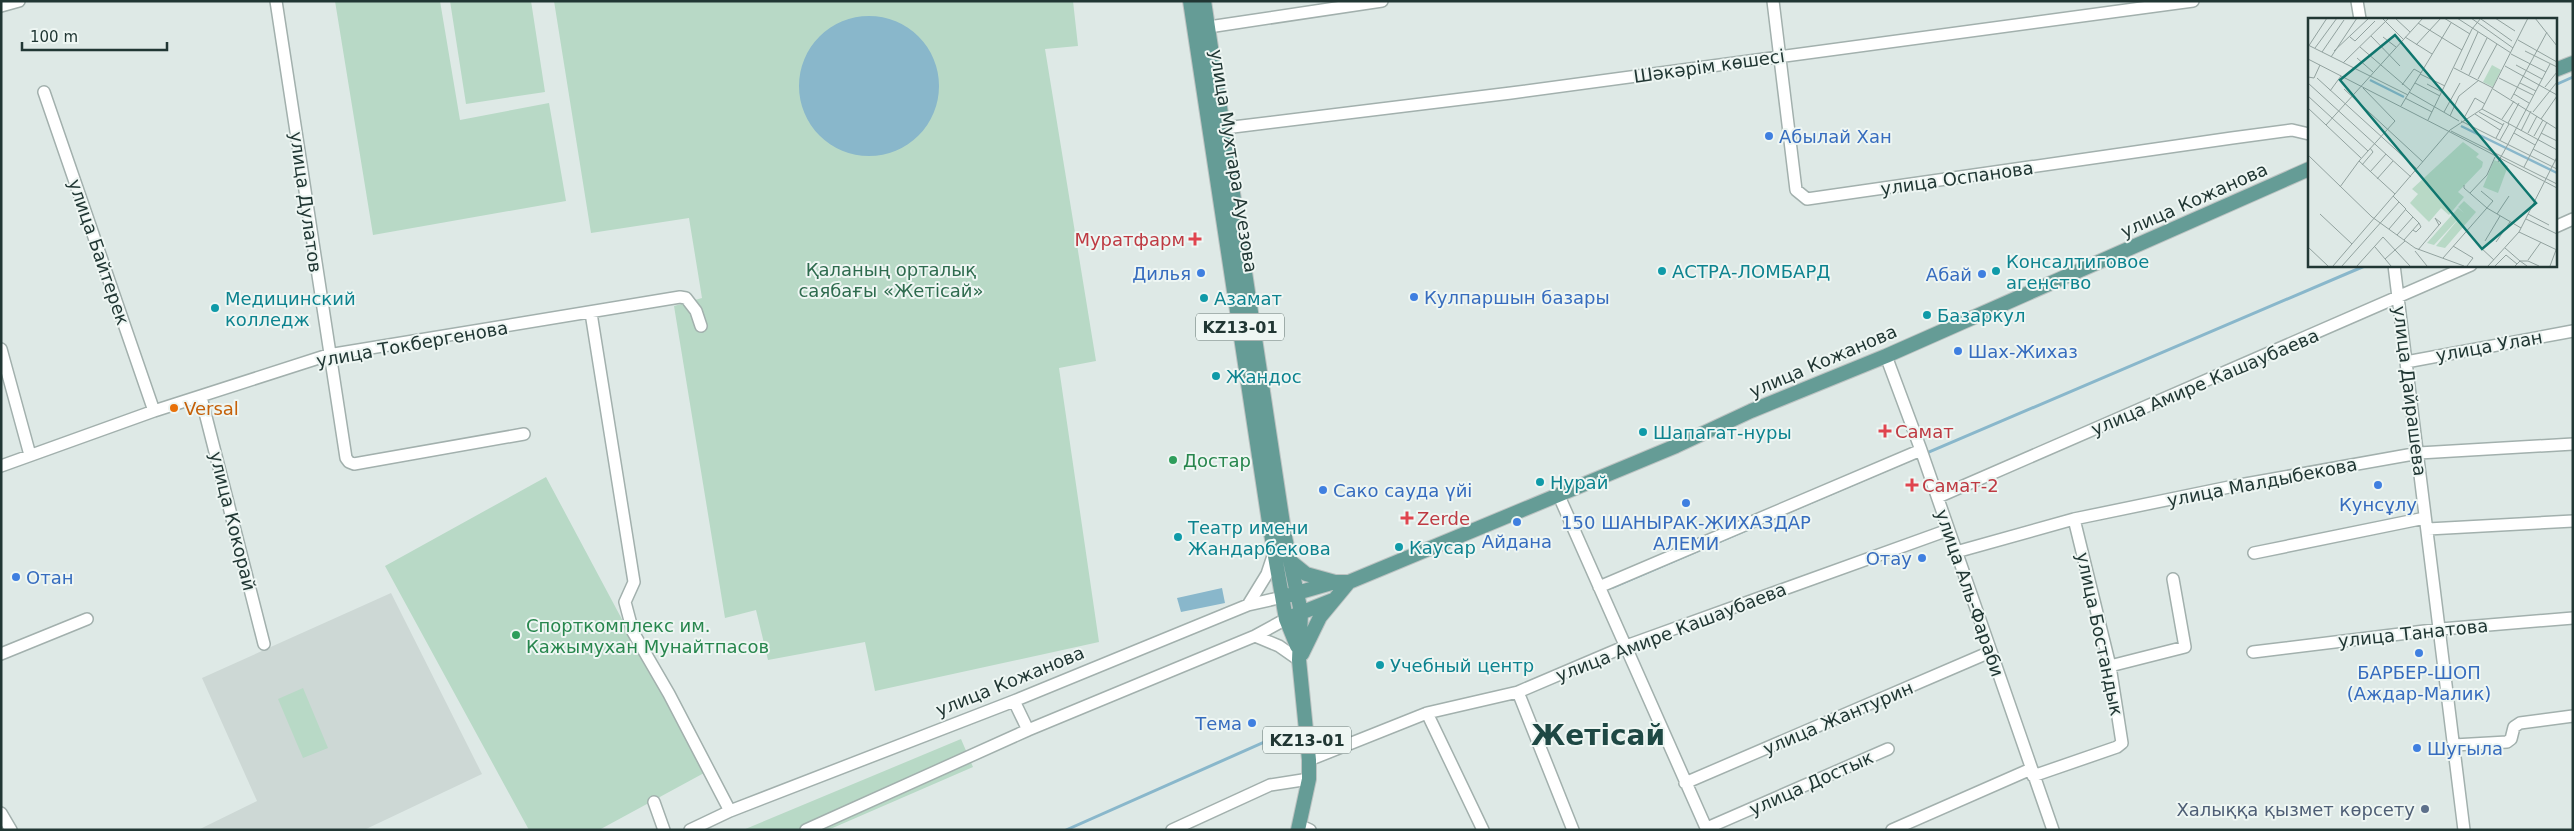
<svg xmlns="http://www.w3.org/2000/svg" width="2574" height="831" font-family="'DejaVu Sans',sans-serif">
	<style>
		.built { fill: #cdd8d5 }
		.green { fill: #b8d9c6 }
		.water { fill: #89b7cb }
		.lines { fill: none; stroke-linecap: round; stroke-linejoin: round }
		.stream { stroke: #89b7cb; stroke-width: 3 }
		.minor-casing { stroke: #a2b0ad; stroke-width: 14 }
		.major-casing { stroke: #bcc3c2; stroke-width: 16 }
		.minor { stroke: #fff; stroke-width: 11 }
		.major { stroke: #659c96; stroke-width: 14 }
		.shop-dot { fill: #3f7fe0; stroke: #eef6f3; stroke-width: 2 }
		.health-dot { fill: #e0444e; stroke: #eef6f3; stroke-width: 2 }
		.culture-dot { fill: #0f9aa8; stroke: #eef6f3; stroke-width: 2 }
		.food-dot { fill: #e8710a; stroke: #eef6f3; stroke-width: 2 }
		.leisure-dot { fill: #2e9e5b; stroke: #eef6f3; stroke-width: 2 }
		.service-dot { fill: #5c6f8a; stroke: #eef6f3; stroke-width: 2 }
		.labels { text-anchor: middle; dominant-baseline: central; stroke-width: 4; stroke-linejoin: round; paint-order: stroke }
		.shield { fill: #eef6f3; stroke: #5e706d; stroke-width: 1 }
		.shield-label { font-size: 16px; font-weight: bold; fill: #213734 }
		.street-label { font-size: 18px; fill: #213734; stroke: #eef6f3 }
		.shop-label { font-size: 18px; fill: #366cbe; stroke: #eef6f3; text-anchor: start }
		.health-label { font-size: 18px; fill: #be3a42; stroke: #eef6f3; text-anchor: start }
		.culture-label { font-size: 18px; fill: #0d838f; stroke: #eef6f3; text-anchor: start }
		.park-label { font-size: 18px; fill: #2e6b4e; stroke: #eef6f3 }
		.food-label { font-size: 18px; fill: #c56008; stroke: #eef6f3; text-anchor: start }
		.leisure-label { font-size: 18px; fill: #27864d; stroke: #eef6f3; text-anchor: start }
		.service-label { font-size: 18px; fill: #4e5e75; stroke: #eef6f3; text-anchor: end }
		.town-label { font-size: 28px; font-weight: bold; fill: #1e4844; stroke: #eef6f3 }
		.inset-river { fill: none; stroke: #89b7cb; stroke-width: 2.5 }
		.inset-road { fill: none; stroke: #92a29f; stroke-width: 1 }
		.view { fill: #0f766e; fill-opacity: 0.15; stroke: #0f766e; stroke-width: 2.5 }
		.inset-edge { fill: none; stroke: #213734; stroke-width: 2.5 }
	</style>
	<rect width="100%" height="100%" fill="#dee9e6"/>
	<path class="built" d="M391 593 482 774 364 830H198L257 801 202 678Z"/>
	<path class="green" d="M335 1H440L460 120 549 103 566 201 373 235Z
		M450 1H531L545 92 466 104Z
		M554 1H1073L1078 46 1045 49 1096 361 1059 368 1099 642 875 691 865 642 768 660 756 610 725 618 674 306 702 298 689 218 591 233Z
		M546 477 704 773 599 830H529L385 566Z
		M303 688 328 748 303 758 278 699Z
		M961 739 973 767 828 830H743Z"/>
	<path class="water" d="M799 86a70 70 0 1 1 140 0a70 70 0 1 1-140 0Z
		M1222 588 1225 603 1181 612 1177 598Z"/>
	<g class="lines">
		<path class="stream" d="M2555 85 2573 77
			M1613 587 2367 265
			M1066 830 1287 732"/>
		<defs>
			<path id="minor" d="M276 1 346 458 349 462 354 464 524 434
				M1773 1 1796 190 1807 199 2232 138 2292 130 2309 134
				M2357 1 2360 19
				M1 6 19 1
				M1202 28 1382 1
				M44 92 154 411
				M1225 128 1511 93 2193 1
				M2555 227 2573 219
				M2394 265 2464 830
				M591 313 634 582 625 602 633 632 669 694 730 811
				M1 349 30 455
				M1886 356 1921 450 2053 830
				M2406 362 2573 331
				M201 397 264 644
				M1 466 154 411 328 355 680 297 686 298 696 311 701 326
				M1559 496 1707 830
				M1938 497 2471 265
				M2428 529 2573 521
				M1956 552 2074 519 2234 486 2419 453 2573 444
				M2254 553 2425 518
				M1599 587 1921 450
				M1248 605 1267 574 1274 553
				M1255 636 1279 646 1299 660
				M2253 652 2441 629 2573 618
				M1 654 87 619
				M2110 666 2185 647 2173 579
				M1518 692 1573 830
				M1014 701 1028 730
				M1427 713 1483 830
				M2454 745 2507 742 2511 739 2514 727 2520 723 2573 716
				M1309 760 1427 713 1518 692 1626 646 1948 530
				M2033 776 2117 747 2122 743 2110 666 2074 519
				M1685 783 1990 652
				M654 802 664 830
				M1 813 11 830
				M1299 825 1310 830
				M1707 828 1888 749
				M690 830 730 811 1014 701 1248 605 1283 597
				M806 830 1028 730 1255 636 1286 619
				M1172 830 1270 785 1309 779
				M1892 830 2031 769"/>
			<path id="major" d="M1190 1 1269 522 1286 619 1297 646
				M1204 1 1285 537 1301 612 1299 660 1309 760V779L1298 830
				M2555 70 2573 63
				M1290 561 1306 574 1335 582
				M1283 597 1335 582H1349L1676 446 1751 411 1886 356 2309 169
				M1293 616 1333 600
				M1302 654 1320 617 1349 582"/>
		</defs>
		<use href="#minor" class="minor-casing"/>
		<use href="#major" class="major-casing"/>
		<use href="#minor" class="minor"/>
		<use href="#major" class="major"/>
	</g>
	<g class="shop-dot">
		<circle cx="1769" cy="136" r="5"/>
		<circle cx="1201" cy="273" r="5"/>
		<circle cx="1982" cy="274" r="5"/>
		<circle cx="1414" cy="297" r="5"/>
		<circle cx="1958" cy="351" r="5"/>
		<circle cx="2378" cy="485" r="5"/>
		<circle cx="1323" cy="490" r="5"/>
		<circle cx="1686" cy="503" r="5"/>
		<circle cx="1517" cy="522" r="5"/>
		<circle cx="1922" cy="558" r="5"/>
		<circle cx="16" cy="577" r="5"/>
		<circle cx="2419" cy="653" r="5"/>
		<circle cx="1252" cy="723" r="5"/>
		<circle cx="2417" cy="748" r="5"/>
	</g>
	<g class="health-dot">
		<path d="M1192.5 231.5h5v5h5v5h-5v5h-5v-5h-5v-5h5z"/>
		<path d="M1882.5 423.5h5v5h5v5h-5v5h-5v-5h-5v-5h5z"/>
		<path d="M1909.5 477.5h5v5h5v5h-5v5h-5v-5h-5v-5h5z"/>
		<path d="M1404.5 510.5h5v5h5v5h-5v5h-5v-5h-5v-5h5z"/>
	</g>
	<g class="culture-dot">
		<circle cx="1662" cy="271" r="5"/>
		<circle cx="1996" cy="271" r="5"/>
		<circle cx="1204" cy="298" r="5"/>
		<circle cx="215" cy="308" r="5"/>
		<circle cx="1927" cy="315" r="5"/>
		<circle cx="1216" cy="376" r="5"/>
		<circle cx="1643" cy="432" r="5"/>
		<circle cx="1540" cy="482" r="5"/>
		<circle cx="1178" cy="537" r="5"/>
		<circle cx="1399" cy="547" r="5"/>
		<circle cx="1380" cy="665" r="5"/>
	</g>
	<circle class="food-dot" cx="174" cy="408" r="5"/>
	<g class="leisure-dot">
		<circle cx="1173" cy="460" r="5"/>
		<circle cx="516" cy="635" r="5"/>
	</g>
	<circle class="service-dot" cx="2425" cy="809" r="5"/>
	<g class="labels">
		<g class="shield">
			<rect x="1196" y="313.5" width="88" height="27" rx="4"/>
			<rect x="1263" y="726.5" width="88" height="27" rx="4"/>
		</g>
		<g class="shield-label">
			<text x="1240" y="327">KZ13-01</text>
			<text x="1307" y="740">KZ13-01</text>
		</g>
		<g class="street-label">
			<text transform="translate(1709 66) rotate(-8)">Шәкәрім көшесі</text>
			<text transform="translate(1234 161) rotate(81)">улица Мухтара Ауезова</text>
			<text transform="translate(1957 178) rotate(-8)">улица Оспанова</text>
			<text transform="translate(2194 200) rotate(-24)">улица Кожанова</text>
			<text transform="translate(306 202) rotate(82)">улица Дулатов</text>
			<text transform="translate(99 252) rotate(71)">улица Байтерек</text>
			<text transform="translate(412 344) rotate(-10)">улица Токбергенова</text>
			<text transform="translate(2489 346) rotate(-10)">улица Улан</text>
			<text transform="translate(1823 361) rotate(-23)">улица Кожанова</text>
			<text transform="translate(2205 382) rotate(-23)">улица Амире Кашаубаева</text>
			<text transform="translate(2410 391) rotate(83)">улица Дайрашева</text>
			<text transform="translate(2262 482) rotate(-11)">улица Малдыбекова</text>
			<text transform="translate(233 521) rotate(76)">улица Кокорай</text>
			<text transform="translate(1970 593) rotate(71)">улица Аль-Фараби</text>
			<text transform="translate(1671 632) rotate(-21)">улица Амире Кашаубаева</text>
			<text transform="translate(2413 633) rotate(-6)">улица Танатова</text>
			<text transform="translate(2100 634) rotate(78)">улица Бостандык</text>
			<text transform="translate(1010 681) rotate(-22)">улица Кожанова</text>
			<text transform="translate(1838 718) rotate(-23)">улица Жантурин</text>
			<text transform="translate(1811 783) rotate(-24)">улица Достык</text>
		</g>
		<g class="shop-label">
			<text x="1779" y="136">Абылай Хан</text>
			<text x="1191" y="273" text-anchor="end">Дилья</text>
			<text x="1972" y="274" text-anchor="end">Абай</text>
			<text x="1424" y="297">Кулпаршын базары</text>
			<text x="1968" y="351">Шах-Жихаз</text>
			<text x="1333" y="490">Сако сауда үйі</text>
			<text x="2378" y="504" text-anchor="middle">Кунсұлу</text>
			<text x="1686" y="522" text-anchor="middle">150 ШАНЫРАК-ЖИХАЗДАР<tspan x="1686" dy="21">АЛЕМИ</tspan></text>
			<text x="1517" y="541" text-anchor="middle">Айдана</text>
			<text x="1912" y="558" text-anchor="end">Отау</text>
			<text x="26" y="577">Отан</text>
			<text x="2419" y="672" text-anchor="middle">БАРБЕР-ШОП<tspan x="2419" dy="21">(Аждар-Малик)</tspan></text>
			<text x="1242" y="723" text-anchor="end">Тема</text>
			<text x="2427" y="748">Шугыла</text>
		</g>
		<g class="health-label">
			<text x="1185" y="239" text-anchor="end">Муратфарм</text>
			<text x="1895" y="431">Самат</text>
			<text x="1922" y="485">Самат-2</text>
			<text x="1417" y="518">Zerde</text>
		</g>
		<g class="culture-label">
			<text x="2006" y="261">Консалтиговое<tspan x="2006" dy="21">агенство</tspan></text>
			<text x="1672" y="271">АСТРА-ЛОМБАРД</text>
			<text x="225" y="298">Медицинский<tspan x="225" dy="21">колледж</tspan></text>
			<text x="1214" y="298">Азамат</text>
			<text x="1937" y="315">Базаркул</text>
			<text x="1226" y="376">Жандос</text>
			<text x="1653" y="432">Шапагат-нуры</text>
			<text x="1550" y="482">Нурай</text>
			<text x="1188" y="527">Театр имени<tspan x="1188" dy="21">Жандарбекова</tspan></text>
			<text x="1409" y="547">Каусар</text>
			<text x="1390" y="665">Учебный центр</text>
		</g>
		<g class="park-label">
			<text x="891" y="269">Қаланың орталық<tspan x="891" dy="21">саябағы «Жетісай»</tspan></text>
		</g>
		<g class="food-label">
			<text x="184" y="408">Versal</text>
		</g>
		<g class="leisure-label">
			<text x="1183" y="460">Достар</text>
			<text x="526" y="625">Спорткомплекс им.<tspan x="526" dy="21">Кажымухан Мунайтпасов</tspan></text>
		</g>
		<g class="service-label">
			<text x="2415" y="809">Халыққа қызмет көрсету</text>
		</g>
		<g class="town-label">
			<text x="1598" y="735">Жетісай</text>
		</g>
	</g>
	<g transform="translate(2308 18)">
		<rect width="249" height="249" fill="#dee9e6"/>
		<path d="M184 47 193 52 185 69 175 64ZM155 124 171 136 168 139 175 144 174 149 150 174 156 179 141 197 133 190 121 204 102 185 110 176 104 171ZM186 142 200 148 190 175 175 169ZM156 183 168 194 137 230 128 228 153 198 126 227 119 225 150 190 156 195 150 189Z" fill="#b8d9c6"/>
		<path class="inset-river" d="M62 62 96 79M153 108 249 155"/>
		<path class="inset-road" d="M74 0 95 21M87 0 102 14M136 0 162 16M149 0 203 35M163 0 205 30M187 0 207 13M227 0 249 28M173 1 204 23M110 5 154 32M63 18 92 48M42 19 47 23 67 3M75 19 88 29M97 19 124 36M210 22 249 44M0 27 100 77M108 27 133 0M0 29 19 0M52 29 102 72M7 30 29 0M26 33 61 0M217 33 249 49M14 34 36 2M203 36 238 54M23 39 49 0M49 40 65 54M0 41 142 114M35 45 81 0M208 47 234 61M197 48 249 77M146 50 185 70M153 52 170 14M112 56 137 68M161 57 179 20M0 59 6 60 12 47M9 60 109 151M191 60 225 77M170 61 189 26M0 65 103 159M107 65 132 78M212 65 228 73M119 66 134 74M94 67 106 51 113 55M237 69 249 54M36 71 115 144M185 71 249 111M22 73 33 58M101 74 151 103M206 76 221 85M0 78 60 133M97 80 124 94M203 81 239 14M93 88 143 5M0 90 53 140M174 91 249 132M136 94 152 65M171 94 195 107M225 94 249 64M167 96 192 112M142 98 151 78 171 62M156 100 167 80 177 86M194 101 206 83M233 101 249 78M120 102 164 11 173 0M153 103 249 151M200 105 211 85M18 107 115 0M143 113 249 166M213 113 223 93M142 114 249 170M206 115 227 127M220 115 229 98M233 115 249 123M226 118 235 102M188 120 196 105M192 122 201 106M199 128 242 46M225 131 248 143M0 137 64 199 107 230 156 248M51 143 87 176M190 144 199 128M54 147 65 134 62 130M216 149 239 104M62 154 78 136M69 161 85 143M156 167V170L179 190 213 210M32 169 51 143 87 103 55 70M162 175 179 157 187 139M98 192 111 205M12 196 44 226M189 196 201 178M220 196 241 207M218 201 249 216M81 211 98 191 85 178M105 212 108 214 113 209 111 205M211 214 249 232M89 217 105 199M96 222 111 205M177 223 192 198M188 224 202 204M145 228 165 240 159 248M0 229 20 248M67 229 83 248M172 229 186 242M197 230 212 243H220L231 248M110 232 131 207 127 200 133 205 131 207M107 233 119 248M135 240 185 183 173 173M77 241 97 223M220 242 233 224M25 248 142 112 174 91 220 0M34 248 91 184M49 248 75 219 102 248M180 248 211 214 249 139M187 248 198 237 209 246M207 248 212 243 219 248M242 248 248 232"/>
		<path class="view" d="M87 17 228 185 174 231 32 62Z"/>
		<rect width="249" height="249" class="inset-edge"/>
	</g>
	<rect width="2574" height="831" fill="none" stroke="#213734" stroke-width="5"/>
	<path d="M22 42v8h145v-8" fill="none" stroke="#213734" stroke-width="2.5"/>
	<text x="30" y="42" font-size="15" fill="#213734" stroke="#eef6f3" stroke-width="4" paint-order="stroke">100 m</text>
</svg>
